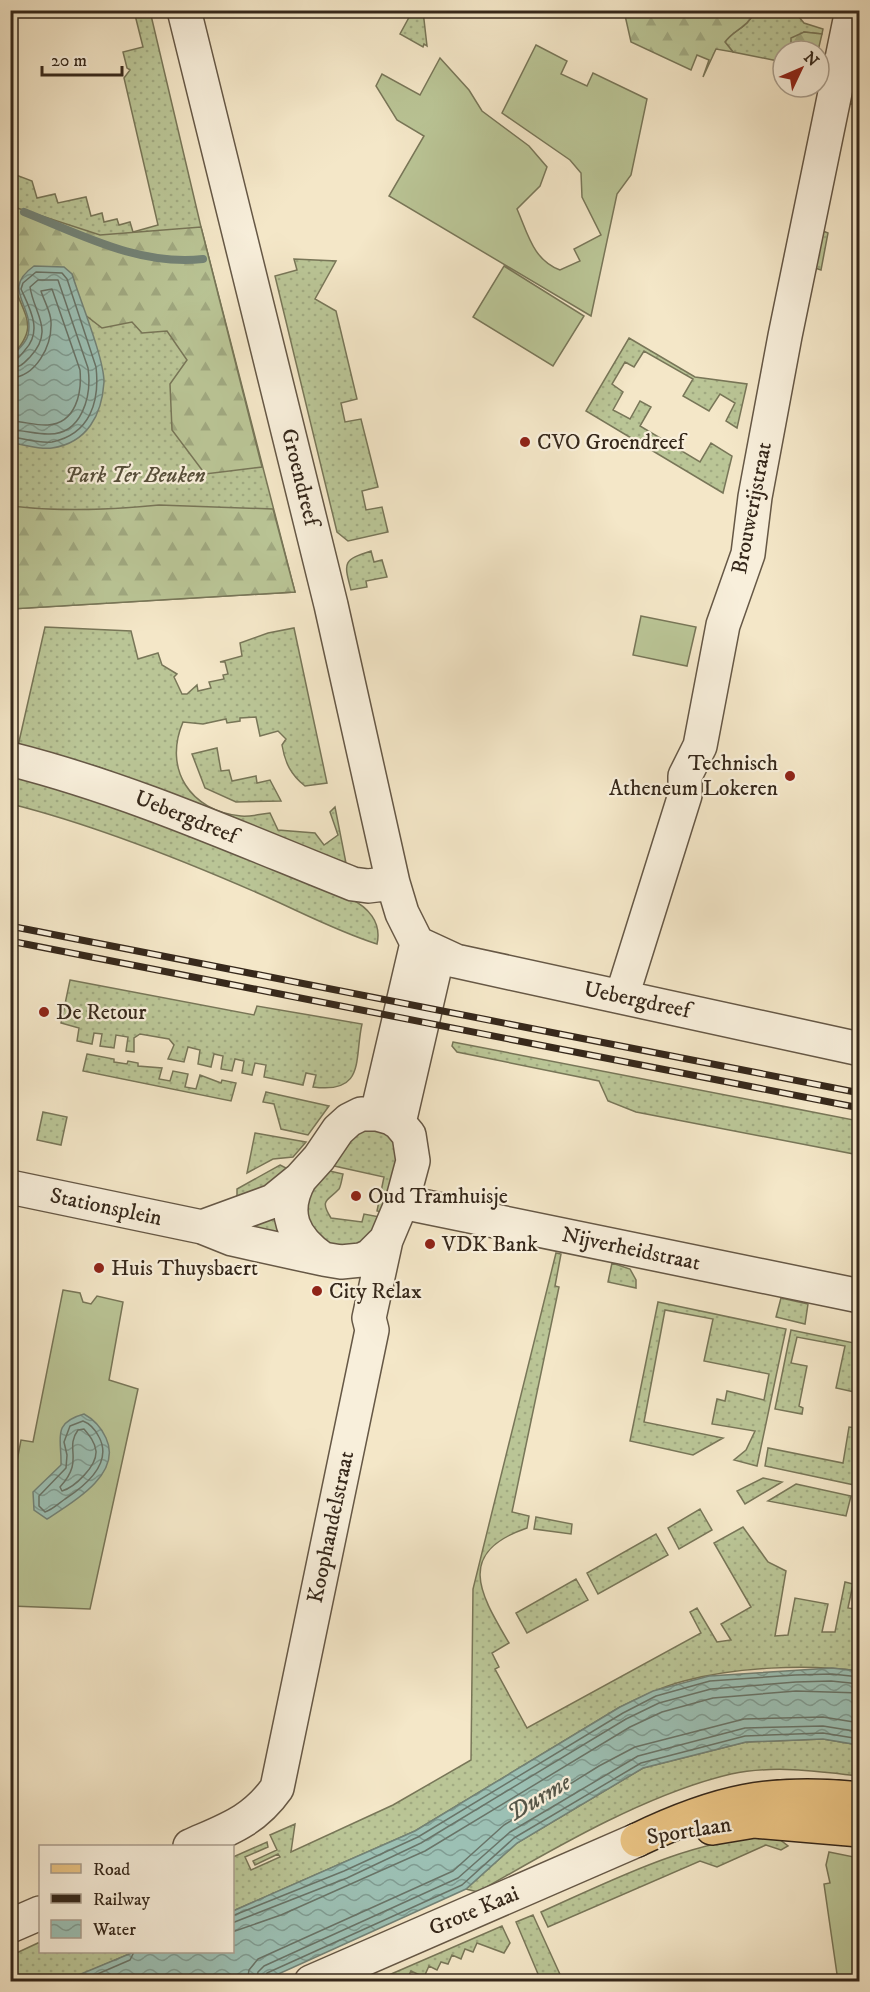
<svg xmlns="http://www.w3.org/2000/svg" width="870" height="1992" font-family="'IM FELL DW Pica',serif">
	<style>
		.grass { fill: url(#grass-dots); stroke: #787658; stroke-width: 1.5 }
		.forest { fill: url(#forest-firs); stroke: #787658; stroke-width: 1.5 }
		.garden { fill: #bac596; stroke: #787658; stroke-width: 1.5 }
		.water { fill: url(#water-waves); stroke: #738377; stroke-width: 1.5 }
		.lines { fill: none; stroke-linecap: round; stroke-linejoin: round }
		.shore { stroke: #697468; stroke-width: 1.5 }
		.stream { stroke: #738377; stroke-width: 8 }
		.minor-casing { stroke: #665846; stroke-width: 36 }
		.major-casing { stroke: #36281b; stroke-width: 36 }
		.minor { stroke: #f8efdb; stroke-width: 33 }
		.major { stroke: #eac484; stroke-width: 33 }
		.rail-casing { stroke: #36281b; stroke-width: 7 }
		.rail { stroke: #f8efdb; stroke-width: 4.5; stroke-dasharray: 14; stroke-linecap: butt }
		.poi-dot { fill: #8f2418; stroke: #f8efdb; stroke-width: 2 }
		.labels { text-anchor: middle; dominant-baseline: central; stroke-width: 4.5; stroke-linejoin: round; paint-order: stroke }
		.poi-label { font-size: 22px; fill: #36281b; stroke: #f8efdb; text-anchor: start }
		.park-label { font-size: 22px; font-style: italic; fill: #574f3a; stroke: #f8efdb }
		.street-label { font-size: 22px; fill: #36281b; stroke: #f8efdb }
		.water-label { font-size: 24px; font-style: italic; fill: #555649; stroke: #f8efdb }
	</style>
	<defs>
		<pattern id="grass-dots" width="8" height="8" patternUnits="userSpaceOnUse" patternTransform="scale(1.5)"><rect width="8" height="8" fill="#bac596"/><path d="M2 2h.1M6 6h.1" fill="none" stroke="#a0a981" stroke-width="1.8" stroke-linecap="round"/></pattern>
		<pattern id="forest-firs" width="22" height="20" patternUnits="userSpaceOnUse" patternTransform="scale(1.5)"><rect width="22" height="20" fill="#bac596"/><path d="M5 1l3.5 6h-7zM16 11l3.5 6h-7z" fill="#a0a981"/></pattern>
		<pattern id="water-waves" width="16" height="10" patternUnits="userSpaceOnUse" patternTransform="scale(1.5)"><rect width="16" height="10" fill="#9cc0b4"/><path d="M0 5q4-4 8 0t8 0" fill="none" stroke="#809c92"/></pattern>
	</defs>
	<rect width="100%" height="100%" fill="#f4e7c8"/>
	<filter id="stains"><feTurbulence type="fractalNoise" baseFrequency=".00333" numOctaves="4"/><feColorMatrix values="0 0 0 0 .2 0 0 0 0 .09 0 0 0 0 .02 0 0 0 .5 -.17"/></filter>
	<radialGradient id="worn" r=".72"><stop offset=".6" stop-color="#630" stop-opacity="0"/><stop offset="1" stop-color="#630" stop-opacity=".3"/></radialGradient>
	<path class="grass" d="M413 10 423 11 427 46 424 44 423 47 400 34Z
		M134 11H150L201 227 295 592 11 609V173L32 181 37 198 55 194 58 203 86 197 91 216 102 213 104 222 117 219 119 225 130 222 133 232 158 225 124 78 130 70 127 68 123 52 143 47Z
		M751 11H794L804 23 823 29 822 34 804 32 791 51H783V62L733 52 725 42C733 30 748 27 753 14Z
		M859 58V83L855 104H850Z
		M823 231 828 233 821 270 815 268Z
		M294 259 336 261 315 299 336 311 357 399 341 403 345 422 361 419 378 487 362 491 366 510 382 507 388 532 348 541 337 532 275 276 297 270Z
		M629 338 695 377 747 384 737 428 726 421 735 403 720 394 709 411 683 396 693 379 644 351 634 367 625 362 612 384 623 392 613 410 630 419 640 401 651 407 640 426 700 462 711 443 732 456 723 493 586 411Z
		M371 551 374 562 382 560 387 577 366 581 367 587 351 590C344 563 342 560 371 551Z
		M45 627 131 631 138 659 158 653 162 665 177 674 174 677 182 694H187L197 685 198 691 211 688 209 682 224 679 223 675 228 674 225 662H220L242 656 240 643 268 633 294 628 327 783 305 786C291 775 285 763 282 745L286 739 278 731 260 736 256 717 240 718V721L227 723 226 719 203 724 183 722C163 769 190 811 241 816 250 817 261 814 270 813L278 830 315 833 324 845 338 835 330 812 335 807 346 863 99 767 18 746Z
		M217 748 221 771 229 770 232 781 256 776 257 783 270 780 281 801 236 802 205 788 192 754Z
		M11 772 79 792 349 898C368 907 382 922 377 944 336 931 299 911 260 894 180 859 95 825 11 804Z
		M70 980 254 1015 257 1006 362 1024C354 1059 366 1094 313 1087L316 1075 306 1073 303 1085 264 1077 266 1065 255 1063 252 1075 242 1073 244 1061 235 1059 232 1071 221 1069 223 1056 214 1054 211 1067 198 1064 200 1050 188 1047 184 1062 168 1059 174 1045 169 1039 140 1034 134 1038V1052L126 1051 128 1037 116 1035 114 1048 100 1046 102 1034 94 1033 92 1044 77 1041 79 1028 61 1023Z
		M453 1042 859 1121V1155L636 1112 608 1101 599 1081 457 1052 452 1046Z
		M87 1054 114 1059V1062L127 1064 128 1061 138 1063V1066L162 1068 159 1079 170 1081 173 1071 188 1074 185 1087 196 1089 200 1075 221 1083 222 1080 236 1083 231 1101 83 1071Z
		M266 1092 329 1106 308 1135 281 1129 274 1104 263 1102Z
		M43 1112 67 1117 61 1145 37 1140Z
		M382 1128 402 1148 387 1213 377 1211 384 1177 325 1164 348 1132Z
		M255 1133 306 1142 293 1157 273 1159 247 1173Z
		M280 1165 288 1169 275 1186 237 1197V1189Z
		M321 1169 343 1174C342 1178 341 1186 339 1189 328 1201 319 1199 331 1218L362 1222 364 1214 385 1218 356 1248 318 1247 299 1207Z
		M274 1209 285 1239 232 1227Z
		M556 1253 561 1254 555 1286 559 1287 512 1512 529 1516 527 1528C454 1553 481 1595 509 1643L492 1653 499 1667 495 1669 527 1728 701 1633 690 1612 697 1608 717 1642 731 1640 721 1624 751 1607 714 1543 743 1527 768 1562 786 1571 775 1636 788 1635 795 1598 828 1604 822 1632H835L845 1582 853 1584 848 1608 859 1610V1671C806 1664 736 1667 684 1681 661 1687 641 1697 620 1707L415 1831 233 1911V1857L267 1842 268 1847 245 1857 251 1870 280 1857 278 1854 255 1865 253 1861 277 1850 270 1835 295 1824 291 1852 393 1805 471 1760 473 1589Z
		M612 1263 630 1269 636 1280V1288L608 1282Z
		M781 1298 808 1304 805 1324 776 1317Z
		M658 1302 786 1329 757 1466 734 1460 746 1450 755 1431 712 1424 717 1399 725 1401 727 1391 764 1400 769 1374 704 1361 713 1319 665 1310 644 1422 723 1438 693 1455 630 1441Z
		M791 1330 859 1344V1393L836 1388 845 1346 797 1337 791 1363 807 1366 799 1406 803 1408 802 1414 775 1409Z
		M859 1418V1486L765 1466 768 1448 843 1463 849 1427 857 1428Z
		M763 1478 782 1482 745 1504 737 1491Z
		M796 1484 851 1496 846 1516 768 1501Z
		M700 1509 712 1530 679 1549 668 1528Z
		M536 1517 572 1524 571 1534 534 1529Z
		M656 1534 668 1555 598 1594 587 1573Z
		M576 1579 588 1600 527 1633 516 1613Z
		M823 1739 859 1745V1776C818 1771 773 1765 731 1774 646 1794 553 1849 478 1892L466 1889 517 1843 643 1768 746 1742Z
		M774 1835 788 1846 781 1850 766 1845 717 1867 700 1861 548 1927 541 1912C617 1878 690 1840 774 1835Z
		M533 1915 563 1981H541L516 1922Z
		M502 1926 510 1943 504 1953 477 1943 473 1952 465 1949 461 1959 452 1955 448 1964 441 1962 437 1970 429 1966 424 1977 411 1971 406 1981 392 1978 391 1981H375Z
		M40 1942V1952H134L64 1982 11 1981 10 1956Z"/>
	<path class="forest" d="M751 11 753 14C748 27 733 30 725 42L733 52 716 49 703 77 709 60 697 55 691 70 631 42 624 11Z
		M804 32 822 34 818 51H791V38Z
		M11 206 100 235 201 227 262 467 205 474 172 430 170 384 187 360 167 331 142 333 132 322 102 328 84 314 72 275 15 289C28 321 37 329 11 357Z
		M159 505 273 509 295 592 11 609V506C61 512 109 510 159 505Z"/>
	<path class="garden" d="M536 45 567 61 561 74 587 86 593 73 647 99 631 175 617 194 591 316 389 196 424 136 397 120 376 86 382 74 420 95 440 58 469 90 482 111 529 146 547 167 540 186 517 209C528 234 533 260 560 270L580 261 574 249 601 235 582 197 581 173 570 160 502 113Z
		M504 266 584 316 553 366 473 317Z
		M641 616 696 627 687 666 633 655Z
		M63 1290 80 1293 83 1302 91 1304 97 1296 123 1302 109 1380 138 1389 90 1609 11 1606V1460L17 1461 21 1440 33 1442Z
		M829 1852 859 1858V1981H838L824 1884 830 1883 826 1865Z"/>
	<path class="water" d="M34 266 64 267 72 274C80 300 104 358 104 382 102 415 87 443 52 448 40 450 23 444 11 443V357C16 351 26 344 28 335 35 305 0 290 34 266Z
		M84 1414C95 1420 101 1427 106 1438 123 1474 72 1503 47 1519L34 1510 33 1492 61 1465C62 1439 51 1423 84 1414Z
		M832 1668 859 1671V1745L823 1739 746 1742 643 1768 517 1843 466 1889 263 1981H64L134 1952H232L233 1911 415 1831 620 1707 653 1691 709 1676Z"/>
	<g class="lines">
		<path class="shore" d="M10 361C18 360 21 355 25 350 43 331 30 309 21 289L23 283 36 272 62 273 67 279 96 367C100 402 90 434 52 442 40 444 23 438 10 437
			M10 369C20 368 24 363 30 357 55 330 34 314 30 287L38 280H58L88 368C92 396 82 435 48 434 35 434 23 430 10 430
			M10 378C36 377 52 346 51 322 51 312 44 301 41 291L52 289 80 370C82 393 76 423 48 425 36 426 23 421 10 421
			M83 1421C91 1424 95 1429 99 1437 113 1463 85 1486 65 1499 58 1504 52 1510 45 1512L39 1506V1496L66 1468 67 1455 64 1442 70 1426Z
			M84 1429C89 1435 95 1442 96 1451 97 1466 75 1487 62 1491L60 1487C85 1460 64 1449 78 1430Z
			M232 1916 344 1871 418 1837 623 1713 656 1696 710 1681 795 1675 832 1674 860 1677
			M232 1923 347 1878 421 1843 626 1719 659 1703 711 1689 796 1682 831 1681 860 1684
			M232 1932 281 1915 425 1851 630 1727 662 1712 713 1698 796 1691 860 1693
			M79 1982 130 1960 134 1952
			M247 1982 249 1970 258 1959 453 1871 504 1825 599 1766 635 1747 744 1719 823 1717 860 1723
			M256 1982 258 1972 264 1966 458 1878 510 1832 638 1756 745 1728 823 1726 860 1732
			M263 1982 267 1973 462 1885 514 1838 641 1763 745 1736 823 1733 860 1739"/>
		<path class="stream" d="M24 212C82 235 139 266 203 259"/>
		<defs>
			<path id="minor" d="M184 10 331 605 393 883 402 913 417 943
				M10 759C129 789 240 839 353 884L368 886 393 883
				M417 943 456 961 860 1049
				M622 996 685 795V776L700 746 723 625 748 554 755 497 785 336 852 10
				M377 1114 417 943
				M399 1123 438 954
				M300 1179C281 1213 293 1238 323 1259
				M10 1187 202 1227 232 1239 323 1259 341 1262 361 1260 370 1256 386 1240 402 1202 413 1161 409 1135 399 1123 391 1118 377 1114H361L349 1120 338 1130 319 1158 300 1179 273 1201 202 1227
				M402 1202 860 1296
				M190 1846C226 1830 253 1822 277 1788L372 1330 369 1318 386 1240
				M10 1926 40 1913
				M311 1982 637 1840"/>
			<path id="major" d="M712 1828 754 1821 860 1830
				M637 1840C716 1802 771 1789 860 1799"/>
		</defs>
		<use href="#minor" class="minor-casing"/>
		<use href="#major" class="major-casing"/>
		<use href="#minor" class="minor"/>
		<use href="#major" class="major"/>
		<defs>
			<path id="rail" d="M10 926 860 1093
				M10 941 860 1108"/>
		</defs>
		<use href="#rail" class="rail-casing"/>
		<use href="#rail" class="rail"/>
	</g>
	<g class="poi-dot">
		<circle cx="525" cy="442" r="6"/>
		<circle cx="790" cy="776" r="6"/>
		<circle cx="44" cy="1012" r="6"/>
		<circle cx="356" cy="1196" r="6"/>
		<circle cx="430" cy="1244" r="6"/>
		<circle cx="99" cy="1268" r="6"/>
		<circle cx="317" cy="1291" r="6"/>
	</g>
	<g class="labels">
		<g class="poi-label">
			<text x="537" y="442">CVO Groendreef</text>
			<text x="778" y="763" text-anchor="end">Technisch<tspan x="778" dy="25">Atheneum Lokeren</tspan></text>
			<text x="56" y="1012">De Retour</text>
			<text x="368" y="1196">Oud Tramhuisje</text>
			<text x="442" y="1244">VDK Bank</text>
			<text x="111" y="1268">Huis Thuysbaert</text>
			<text x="329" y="1291">City Relax</text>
		</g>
		<g class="park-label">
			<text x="135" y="475">Park Ter Beuken</text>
		</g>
		<g class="street-label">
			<text transform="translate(300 477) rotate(76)">Groendreef</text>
			<text transform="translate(752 508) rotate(-79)">Brouwerijstraat</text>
			<text transform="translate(186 817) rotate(22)">Uebergdreef</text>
			<text transform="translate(637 1000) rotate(12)">Uebergdreef</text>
			<text transform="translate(106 1207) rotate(12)">Stationsplein</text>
			<text transform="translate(631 1249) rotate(12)">Nijverheidstraat</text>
			<text transform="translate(331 1527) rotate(-78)">Koophandelstraat</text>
			<text transform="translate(689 1831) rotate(-9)">Sportlaan</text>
			<text transform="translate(474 1911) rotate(-23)">Grote Kaai</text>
		</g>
		<g class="water-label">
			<text transform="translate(539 1798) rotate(-31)">Durme</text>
		</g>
	</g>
	<rect width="870" height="1992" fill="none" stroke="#f4e7c8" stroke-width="36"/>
	<rect x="12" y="12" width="846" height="1968" fill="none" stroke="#36281b" stroke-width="3"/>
	<rect x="18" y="18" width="834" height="1956" fill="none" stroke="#36281b" stroke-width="1.5"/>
	<rect x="39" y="1845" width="195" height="108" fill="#f8efdb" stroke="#aa9f8e" stroke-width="1.5"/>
	<rect x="51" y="1864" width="30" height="9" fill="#eac484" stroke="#aa9f8e" stroke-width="1.5"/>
	<text x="93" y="1875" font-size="18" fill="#36281b">Road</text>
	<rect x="51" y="1894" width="30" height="9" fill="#36281b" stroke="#aa9f8e" stroke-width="1.5"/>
	<text x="93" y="1905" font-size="18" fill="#36281b">Railway</text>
	<rect x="51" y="1920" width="30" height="18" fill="url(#water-waves)" stroke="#aa9f8e" stroke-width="1.5"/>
	<text x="93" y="1935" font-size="18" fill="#36281b">Water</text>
	<g transform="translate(801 69) rotate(46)"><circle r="28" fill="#f8efdb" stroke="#aa9f8e" stroke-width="1.5"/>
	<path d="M0-4.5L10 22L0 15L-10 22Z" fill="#8f2418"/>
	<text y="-9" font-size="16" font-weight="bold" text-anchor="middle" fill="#36281b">N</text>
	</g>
	<path d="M42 66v9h80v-9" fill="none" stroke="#36281b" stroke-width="3"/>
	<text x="51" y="66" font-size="18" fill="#36281b" stroke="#f8efdb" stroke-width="4.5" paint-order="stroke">20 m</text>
	<rect width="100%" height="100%" filter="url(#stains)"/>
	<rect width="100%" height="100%" fill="url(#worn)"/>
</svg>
